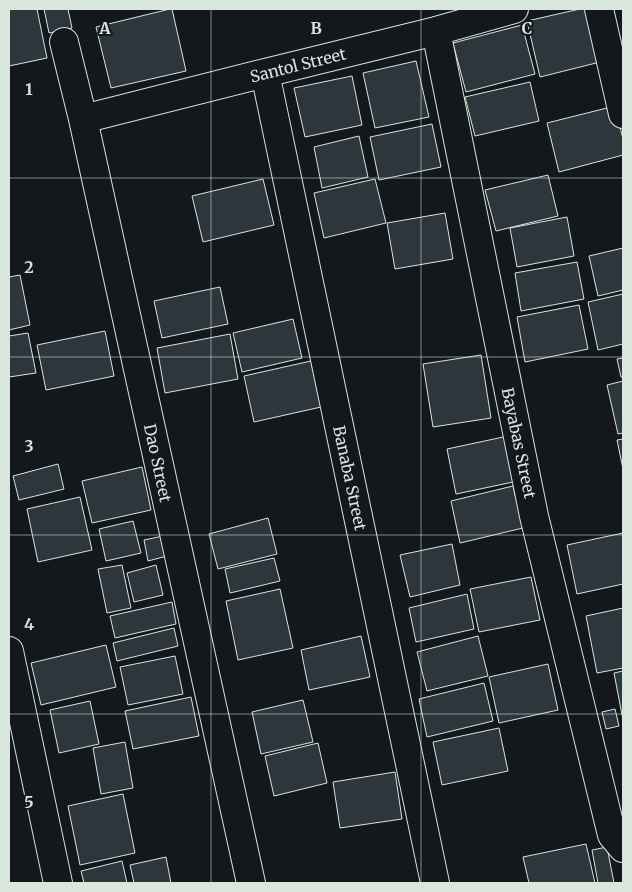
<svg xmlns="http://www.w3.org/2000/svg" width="632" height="892" font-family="Merriweather,serif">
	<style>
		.building { fill: #2c363c; stroke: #d8e6dc }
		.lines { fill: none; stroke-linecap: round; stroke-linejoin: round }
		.minor-casing { stroke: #d8e6dc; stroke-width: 30 }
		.minor { stroke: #14181c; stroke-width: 28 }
		.grid { fill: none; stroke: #d8e6dc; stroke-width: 1; stroke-opacity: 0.55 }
		.labels { text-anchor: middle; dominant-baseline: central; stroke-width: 4; stroke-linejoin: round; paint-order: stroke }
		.street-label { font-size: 16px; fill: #d8e6dc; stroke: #14181c }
		.grid-label { font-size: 16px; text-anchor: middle; font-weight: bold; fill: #d8e6dc; stroke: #14181c; stroke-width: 4; stroke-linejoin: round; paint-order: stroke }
	</style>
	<rect width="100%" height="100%" fill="#14181c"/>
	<path class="building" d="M9 9H37L47 58 9 66Z
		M44 9H68L72 28 49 33Z
		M170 9H172L186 71 111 88 96 27Z
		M580 9H587L600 62 540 77 527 21Z
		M522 25 535 74 466 92 453 43Z
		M416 61 429 117 375 128 363 73Z
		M352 76 362 125 305 137 294 88Z
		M530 82 539 121 475 136 465 97Z
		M615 106 623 139V155L559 172 547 123Z
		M432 124 441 167 379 180 370 137Z
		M359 136 368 177 322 188 314 147Z
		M548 175 558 216 496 231 485 190Z
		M263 179 274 225 203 242 192 196Z
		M375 179 386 223 324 238 314 193Z
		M445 213 453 259 395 269 387 223Z
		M567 217 574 256 517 267 510 228Z
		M623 248V290L598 296 589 256Z
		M577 262 584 299 521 311 515 273Z
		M20 275 30 325 9 330V277Z
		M220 287 228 324 162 338 154 301Z
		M623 294V344L598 350 588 302Z
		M579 305 588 349 525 362 517 317Z
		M293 319 302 358 242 372 233 333Z
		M105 331 114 376 46 390 37 345Z
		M28 333 36 373 9 377V336Z
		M230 334 238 379 165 393 157 348Z
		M481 355 491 418 433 427 423 364Z
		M623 358V377H621L617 359Z
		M311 361 321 407 254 422 244 376Z
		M623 381V433L618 434 607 385Z
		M508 436 518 481 456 494 447 449Z
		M623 439V469L617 440Z
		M58 464 64 489 19 500 13 476Z
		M142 467 151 510 92 523 82 481Z
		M513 486 523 528 460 543 451 501Z
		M80 497 92 550 38 562 27 509Z
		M268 518 277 554 218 569 209 534Z
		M133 521 141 553 106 561 99 529Z
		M623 533V584L577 594 567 545Z
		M163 536 167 556 148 561 144 540Z
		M452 544 460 585 410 597 400 555Z
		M274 558 280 581 230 593 225 569Z
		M122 565 131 608 107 613 98 569Z
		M156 565 163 595 134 602 127 573Z
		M531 577 540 620 479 632 470 589Z
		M280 589 293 648 238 660 226 601Z
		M467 594 474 629 416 642 409 608Z
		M172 602 176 624 115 638 110 616Z
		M623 608V668L597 673 586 616Z
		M174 628 178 646 117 661 113 643Z
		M361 636 370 677 309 690 301 650Z
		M478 636 488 676 427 691 417 652Z
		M106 645 116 687 41 705 31 663Z
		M175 656 183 694 128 705 120 667Z
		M548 664 558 710 499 723 489 677Z
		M623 671V720L614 673Z
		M484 683 493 721 427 737 419 699Z
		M191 697 199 736 133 749 125 711Z
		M303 700 313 742 261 754 252 712Z
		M90 701 99 744 59 753 50 710Z
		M615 709 619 726 606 729 602 712Z
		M499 728 508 771 442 785 433 742Z
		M125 742 133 788 101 794 93 748Z
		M318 743 327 783 274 796 265 756Z
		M395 772 402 819 340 828 333 782Z
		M123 794 135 853 80 865 68 806Z
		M586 844 595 883H529L523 857Z
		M607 847 614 883H598L592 850Z
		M166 857 171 883H134L130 865Z
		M122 861 127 883H84L81 871Z"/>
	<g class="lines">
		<defs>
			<path id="minor" d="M599 9 623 114
				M436 31 534 516 612 835 623 848
				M64 42 83 119 251 883
				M265 73 435 883
				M83 119 265 73 436 31 514 9
				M9 651 58 883"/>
		</defs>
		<use href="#minor" class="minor-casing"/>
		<use href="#minor" class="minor"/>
	</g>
	<path class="grid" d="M211 9V883M421 9V883M9 178H623M9 357H623M9 535H623M9 714H623"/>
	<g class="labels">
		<g class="street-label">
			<text transform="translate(298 65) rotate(-14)">Santol Street</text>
			<text transform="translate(519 443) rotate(78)">Bayabas Street</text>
			<text transform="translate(158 463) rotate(78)">Dao Street</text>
			<text transform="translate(350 478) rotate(78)">Banaba Street</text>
		</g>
	</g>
	<g class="grid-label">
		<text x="105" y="34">A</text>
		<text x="316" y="34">B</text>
		<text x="527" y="34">C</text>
		<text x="29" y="95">1</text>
		<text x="29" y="273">2</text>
		<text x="29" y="452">3</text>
		<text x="29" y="630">4</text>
		<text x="29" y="808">5</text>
	</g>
	<rect width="632" height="892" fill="none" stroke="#d8e6dc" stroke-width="20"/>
</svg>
